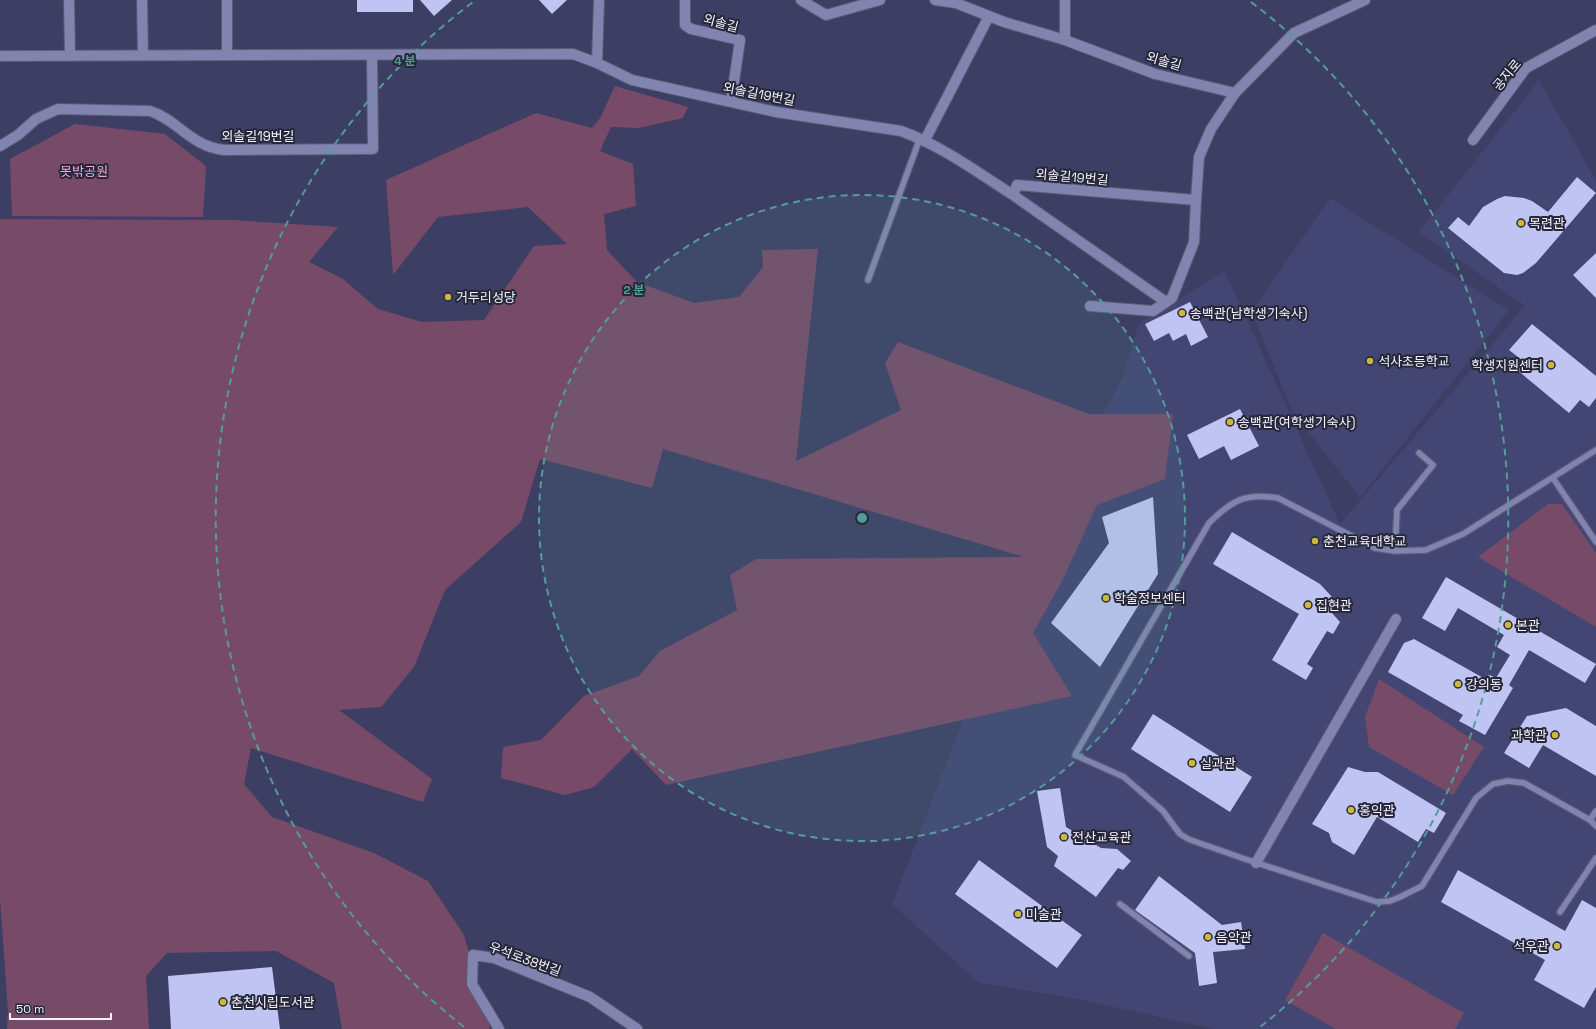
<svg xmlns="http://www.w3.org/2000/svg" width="1596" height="1029" font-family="'Space Grotesk','Noto Sans KR',sans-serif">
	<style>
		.built { fill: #434572 }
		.green { fill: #774b68 }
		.building { fill: #c0c4f2 }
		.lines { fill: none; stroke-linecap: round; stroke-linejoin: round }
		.lane-casing { stroke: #5a5b77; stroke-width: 8 }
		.street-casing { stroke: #5a5b77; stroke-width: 12 }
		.lane { stroke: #8184af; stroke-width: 5.5 }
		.street { stroke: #8184af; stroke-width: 10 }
		.ring { fill: none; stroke: #539c99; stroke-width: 2; stroke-dasharray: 7 5 }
		.poi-dot { fill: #ccb939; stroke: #262839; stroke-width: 1.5 }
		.labels { text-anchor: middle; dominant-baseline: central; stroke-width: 4; stroke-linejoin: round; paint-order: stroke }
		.street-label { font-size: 13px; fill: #f2f3fd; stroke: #262839 }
		.park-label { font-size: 13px; fill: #f6a5d9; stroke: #262839 }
		.poi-label { font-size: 13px; fill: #f2f3fd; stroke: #262839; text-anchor: start }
		.centre { fill: #539c99; stroke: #262839; stroke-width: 2 }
		.ring-label { font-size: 12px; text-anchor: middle; font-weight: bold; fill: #539c99; stroke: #262839; stroke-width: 4; stroke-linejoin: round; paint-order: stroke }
	</style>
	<rect width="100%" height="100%" fill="#3d3e64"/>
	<path class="built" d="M1539 80 1596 180V1029H1214L1077 999 979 983 892 904 1026 558 1123 377 1139 323 1225 271 1340 524 1525 306 1419 232Z
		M1330 198 1509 310 1360 498 1292 411 1252 311Z"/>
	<path class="green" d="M615 86 688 107 683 118 639 128 611 127 600 151 633 164 636 206 604 214 607 250 637 282 694 303 739 297 763 267 762 250 818 249 796 461 901 410 885 363 898 342 1089 414H1173L1165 479 1097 505 1062 581 1033 633 1072 696 666 785 632 749 594 787 565 795 501 778 503 747 541 740 584 696 639 676 660 651 737 610 730 575 756 559 1024 557 663 449 652 488 540 459 521 522 445 590 414 667 381 707 339 710 432 779 423 802 251 748 244 784 272 817 374 853 428 881 464 935 490 1029H342L334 983 276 951 167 953 146 976 149 1029H7L8 1011 0 898V219L233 220 338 227 309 262 343 279 378 309 422 322 484 320 534 246 567 244 528 207 438 217 393 275 386 180 536 113 592 128 600 118Z
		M75 124 165 134 206 166 203 217 12 216 10 159Z
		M1548 504H1562L1596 553V627L1478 557Z
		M1379 679 1484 747 1453 795 1369 747 1365 717Z
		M1323 933 1464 1013 1455 1029H1336L1285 1000Z"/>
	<path class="building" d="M357 0H413V12H357Z
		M420 0H452L434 16Z
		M539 0H567L552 14Z
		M1577 177 1596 193 1536 263 1523 273 1517 275 1504 273 1448 228 1458 217 1469 226 1483 207 1497 199 1505 196 1524 198 1532 201 1548 212Z
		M1596 253V298L1573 275Z
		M1190 302 1208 337 1191 346 1186 334 1173 341 1169 333 1154 341 1145 324Z
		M1532 324 1596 376V398L1589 407 1580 400 1569 413 1516 369 1523 361 1509 350Z
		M1240 409 1259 446 1231 460 1224 446 1199 459 1187 435Z
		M1153 497 1158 574 1100 667 1051 623 1109 543 1102 517Z
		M1232 532 1320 584 1332 597V613L1340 622 1333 634 1327 631 1307 664 1313 668 1306 680 1272 660 1299 614 1213 564Z
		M1446 577 1596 664 1585 683 1529 650 1509 685 1513 688 1485 735 1459 721 1463 715 1388 672 1404 643 1414 639 1487 680 1490 675 1496 678 1510 655 1497 647 1504 635 1458 608 1445 631 1422 618Z
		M1566 708 1596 726V776L1543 745 1529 768 1504 753 1527 716Z
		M1153 714 1252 777 1230 812 1131 749Z
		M1348 767 1365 772H1378L1446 813 1434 833 1426 829 1418 842 1377 817 1354 855 1332 842 1329 833 1312 824Z
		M1060 788 1066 827 1101 848 1117 849 1131 861 1123 870 1118 868 1096 897 1054 866 1058 856 1047 847 1037 791Z
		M979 860 1082 935 1057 968 955 894Z
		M1458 870 1565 931 1582 900 1596 908V987L1584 1008 1534 980 1545 960 1441 902Z
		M1159 876 1222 925 1241 922 1245 949 1213 952 1217 983 1199 986 1195 953 1135 910Z
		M272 967 280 1029H171L168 976Z"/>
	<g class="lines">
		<defs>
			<path id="lane" d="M868 280 920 138
				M1596 450 1463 534 1426 550 1395 551 1375 548 1278 498C1245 493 1232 500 1209 523L1075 755 1124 777 1163 811 1180 834 1188 839 1242 858 1377 902 1390 901 1400 897 1422 886 1476 798 1493 784 1508 781 1524 783 1590 820 1596 826
				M1553 478 1596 542
				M1395 551 1397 510 1433 465 1419 453
				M1590 820 1596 811
				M1120 904 1189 956
				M1560 912 1596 858"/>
			<path id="street" d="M69 0 70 55
				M142 0 143 55
				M227 0V54
				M685 0V25L691 29 740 40 731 102
				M801 0 826 15 880 0
				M935 0 956 3 1004 22 1065 40 1155 74 1235 93 1294 33 1365 0
				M1065 40V0
				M0 56 573 54 597 63 632 80 776 112 901 131C942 146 977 172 1013 195L1017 185 1196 200 1199 157 1211 129 1235 93
				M597 63 599 0
				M925 140 989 16
				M1473 140 1526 68 1596 30
				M0 146 18 135 36 119 58 109 150 111C178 120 190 146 224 150L373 149 372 55
				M1013 195 1166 302
				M1090 306 1153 311 1172 298 1194 242 1196 200
				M1256 863 1396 619
				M499 1029 472 984 473 955 494 958 590 997 637 1029"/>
		</defs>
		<use href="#lane" class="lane-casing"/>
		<use href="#street" class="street-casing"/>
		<use href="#lane" class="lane"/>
		<use href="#street" class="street"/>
	</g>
	<circle cx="862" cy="518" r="323" fill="#539c99" fill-opacity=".12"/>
	<g class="ring">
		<circle cx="862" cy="518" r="323"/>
		<path d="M464 1027A646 646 0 0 1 473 2M1251 2A646 646 0 0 1 1260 1027"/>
	</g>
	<g class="poi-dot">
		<circle cx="1521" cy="223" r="4"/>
		<circle cx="448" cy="297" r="4"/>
		<circle cx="1182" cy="313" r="4"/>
		<circle cx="1370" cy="361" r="4"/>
		<circle cx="1551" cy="365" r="4"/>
		<circle cx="1230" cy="422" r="4"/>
		<circle cx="1315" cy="541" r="4"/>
		<circle cx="1106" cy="598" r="4"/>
		<circle cx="1308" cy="605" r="4"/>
		<circle cx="1508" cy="625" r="4"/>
		<circle cx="1458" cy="684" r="4"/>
		<circle cx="1555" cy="735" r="4"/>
		<circle cx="1192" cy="763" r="4"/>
		<circle cx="1351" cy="810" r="4"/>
		<circle cx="1064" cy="837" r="4"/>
		<circle cx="1018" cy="914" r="4"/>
		<circle cx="1208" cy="937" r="4"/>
		<circle cx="1557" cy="946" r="4"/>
		<circle cx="223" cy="1002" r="4"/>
	</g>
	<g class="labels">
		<g class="street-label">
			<text transform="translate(721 23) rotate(15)">외솔길</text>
			<text transform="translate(1164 61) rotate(16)">외솔길</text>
			<text transform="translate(1507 75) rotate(-50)">공지로</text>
			<text transform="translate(759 94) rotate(11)">외솔길19번길</text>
			<text x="258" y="136">외솔길19번길</text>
			<text transform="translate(1072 177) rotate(5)">외솔길19번길</text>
			<text transform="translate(525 959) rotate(20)">우석로38번길</text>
		</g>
		<g class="park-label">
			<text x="84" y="171">못밖공원</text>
		</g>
		<g class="poi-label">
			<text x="1529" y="223">목련관</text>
			<text x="456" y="297">거두리성당</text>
			<text x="1190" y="313">송백관(남학생기숙사)</text>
			<text x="1378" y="361">석사초등학교</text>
			<text x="1543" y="365" text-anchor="end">학생지원센터</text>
			<text x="1238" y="422">송백관(여학생기숙사)</text>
			<text x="1323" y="541">춘천교육대학교</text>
			<text x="1114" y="598">학술정보센터</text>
			<text x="1316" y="605">집현관</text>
			<text x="1516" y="625">본관</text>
			<text x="1466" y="684">강의동</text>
			<text x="1547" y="735" text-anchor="end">과학관</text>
			<text x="1200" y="763">실과관</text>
			<text x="1359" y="810">홍익관</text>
			<text x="1072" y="837">전산교육관</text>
			<text x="1026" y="914">미술관</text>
			<text x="1216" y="937">음악관</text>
			<text x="1549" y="946" text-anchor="end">석우관</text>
			<text x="231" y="1002">춘천시립도서관</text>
		</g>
	</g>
	<circle cx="862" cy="518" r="6" class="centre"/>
	<g class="ring-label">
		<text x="405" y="65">4 분</text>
		<text x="634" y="294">2 분</text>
	</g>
	<path d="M10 1013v6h101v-6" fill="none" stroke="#f2f3fd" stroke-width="2"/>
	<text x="16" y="1013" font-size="12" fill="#f2f3fd" stroke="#262839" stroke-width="3" paint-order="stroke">50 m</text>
</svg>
